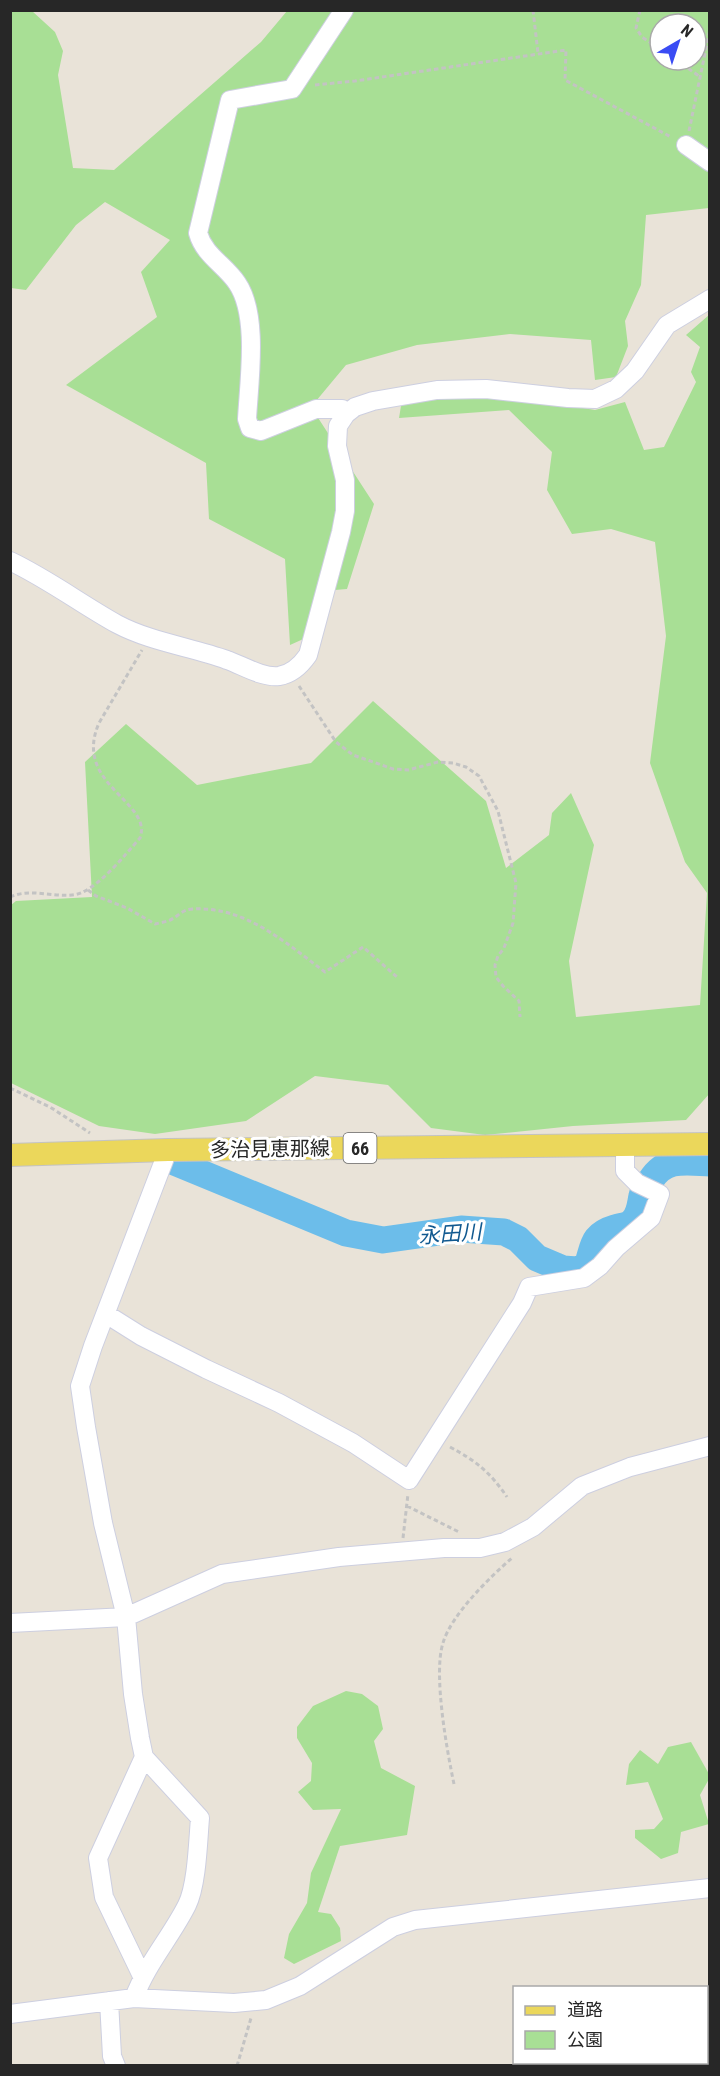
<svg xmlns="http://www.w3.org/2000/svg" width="720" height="2076" font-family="'Roboto Condensed','Noto Sans JP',sans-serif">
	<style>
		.green { fill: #a8df95; fill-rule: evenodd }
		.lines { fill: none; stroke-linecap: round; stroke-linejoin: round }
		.river { stroke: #6cbdea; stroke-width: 27 }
		.minor-casing { stroke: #cdcfe0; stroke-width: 20 }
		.major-casing { stroke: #c3c3c3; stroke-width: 24 }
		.path { stroke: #c3c3c3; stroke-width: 3; stroke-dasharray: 4.5 3; stroke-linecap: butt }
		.minor { stroke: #fff; stroke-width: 18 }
		.major { stroke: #ebd75b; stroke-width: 22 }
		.labels { text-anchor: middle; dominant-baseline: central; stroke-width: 6; stroke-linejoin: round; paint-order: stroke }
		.shield { fill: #fff; stroke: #686868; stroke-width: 1.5 }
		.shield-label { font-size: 18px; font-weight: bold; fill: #272727 }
		.street-label { font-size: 20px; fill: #272727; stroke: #fff }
		.water-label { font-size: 21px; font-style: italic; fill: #115990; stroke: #fff }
	</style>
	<rect width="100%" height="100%" fill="#e9e3d8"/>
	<path class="green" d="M11 11H32L55 32 63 51 58 75 73 168 114 170 261 42 287 11H709V208L646 215 641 285 625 321 628 346 616 377 595 380 591 340 510 334 417 345 346 365 311 407 374 504 347 589 322 591 310 636 290 645 285 559 209 519 206 463 66 385 157 317 141 272 170 240 105 202 76 225 26 290 11 288ZM660 24H696V60H660Z
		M709 315 710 1093 686 1120 573 1126 485 1135 431 1128 388 1085 315 1076 246 1121 155 1134 99 1126 11 1083V905L16 901 92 897 85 762 126 724 197 785 311 763 373 701 486 801 506 868 549 835 552 813 571 793 594 845 569 961 576 1017 700 1005 707 893 685 862 650 763 666 636 655 542 611 529 572 534 547 490 552 452 509 410 399 418 402 400 465 392 528 399 595 410 625 402 644 450 664 447 696 382 691 372 700 347 686 335Z
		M346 1691 362 1694 378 1706 383 1729 374 1741 381 1768 415 1786 407 1835 340 1846 318 1912 331 1914 340 1928 341 1941 294 1964 284 1958 289 1934 307 1903 311 1873 341 1809 313 1810 298 1792 311 1781 312 1763 297 1738V1727L313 1706Z
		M691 1742 709 1774V1779L700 1795 709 1824 681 1832 678 1853 661 1859 635 1838V1830L654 1829 663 1819 648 1782 626 1785 629 1764 640 1750 658 1764 668 1747Z"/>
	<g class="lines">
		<path class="river" d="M172 1161 346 1233 383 1240 461 1229 504 1232 518 1239 537 1258 563 1269 577 1270 587 1266C594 1247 591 1235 615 1228 621 1226 628 1226 632 1222 640 1215 640 1205 642 1196 643 1190 647 1185 651 1180 665 1157 686 1162 710 1163"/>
		<defs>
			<path id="minor" d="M344 10 292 89 230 100 198 233C204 255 225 265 237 283 259 315 249 381 247 419L250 428 261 431 316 409H342L346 414
				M686 145 710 162
				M10 561C48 579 81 604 117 624 151 642 191 647 227 660 242 665 262 678 279 676 292 674 301 665 308 655L341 532 345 511V480L337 446 338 426 346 414 355 407 373 401 437 390 486 389 568 398 595 399 616 389 635 371 667 325 710 299
				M106 1314 141 1336 206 1369 279 1403 353 1443 409 1480 522 1303 529 1287 584 1278 600 1266 616 1248 651 1218 660 1194 637 1183 625 1171V1155L622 1145
				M10 1623 126 1617 222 1574 339 1557 444 1548H480L505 1542 533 1527 582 1486 630 1467 710 1446
				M142 1976 104 1897 98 1858 144 1757
				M134 1998C147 1963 171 1937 187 1905 197 1885 198 1841 200 1818L144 1757 140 1738 133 1694 126 1617 103 1523 86 1427 80 1386 93 1346 168 1150
				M109 2001 112 2056 116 2066
				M10 2014 134 1998 234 2003 266 2000 300 1986 393 1927 415 1920 710 1888"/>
			<path id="major" d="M10 1155 168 1150 710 1144"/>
		</defs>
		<use href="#minor" class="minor-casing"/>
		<use href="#major" class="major-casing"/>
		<path class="path" d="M533 10 538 53
			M640 10 636 28 642 37 660 49
			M676 60 699 76
			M315 85 355 81 566 50 565 80 671 137
			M689 131 710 29
			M299 686 336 742 353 755 393 769 408 770 438 762 453 763 466 767 479 776 498 811 516 883 513 923 504 948 498 956 495 965 496 977 503 986 519 1001 520 1017
			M88 890 96 896 127 908 155 924C159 923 164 922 168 921 178 917 182 909 193 909 245 906 286 943 325 972L363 947 397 977
			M10 897C30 888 51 897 72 895 94 894 125 855 140 838 153 801 72 785 99 723L142 650
			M10 1088 50 1107 90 1133
			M450 1447C476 1461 490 1472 507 1497
			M407 1506 459 1532
			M403 1538 408 1494
			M454 1784C447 1751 433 1674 443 1643 451 1615 490 1577 512 1558
			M237 2066 251 2018"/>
		<use href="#minor" class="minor"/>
		<use href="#major" class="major"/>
	</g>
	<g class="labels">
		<rect class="shield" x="343.5" y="1133" width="33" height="30" rx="4.5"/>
		<g class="shield-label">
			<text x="360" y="1148">66</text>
		</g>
		<g class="street-label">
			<text transform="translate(270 1149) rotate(-1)">多治見恵那線</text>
		</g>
		<g class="water-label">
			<text transform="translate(450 1234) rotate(-4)">永田川</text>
		</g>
	</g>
	<rect width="720" height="2076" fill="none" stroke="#272727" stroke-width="24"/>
	<rect x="513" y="1986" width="195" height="78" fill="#ffffff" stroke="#a9a9a9" stroke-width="1.5"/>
	<rect x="525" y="2006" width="30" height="9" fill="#ebd75b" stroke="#a9a9a9" stroke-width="1.5"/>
	<text x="567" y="2016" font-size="18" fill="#272727">道路</text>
	<rect x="525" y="2031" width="30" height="18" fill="#a8df95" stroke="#a9a9a9" stroke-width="1.5"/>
	<text x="567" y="2046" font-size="18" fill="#272727">公園</text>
	<g transform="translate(678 42) rotate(39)"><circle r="28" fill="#ffffff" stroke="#a9a9a9" stroke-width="1.5"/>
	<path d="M0-4.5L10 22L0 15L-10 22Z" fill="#3a4cf4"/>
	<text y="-9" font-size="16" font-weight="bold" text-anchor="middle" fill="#272727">N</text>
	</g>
</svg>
